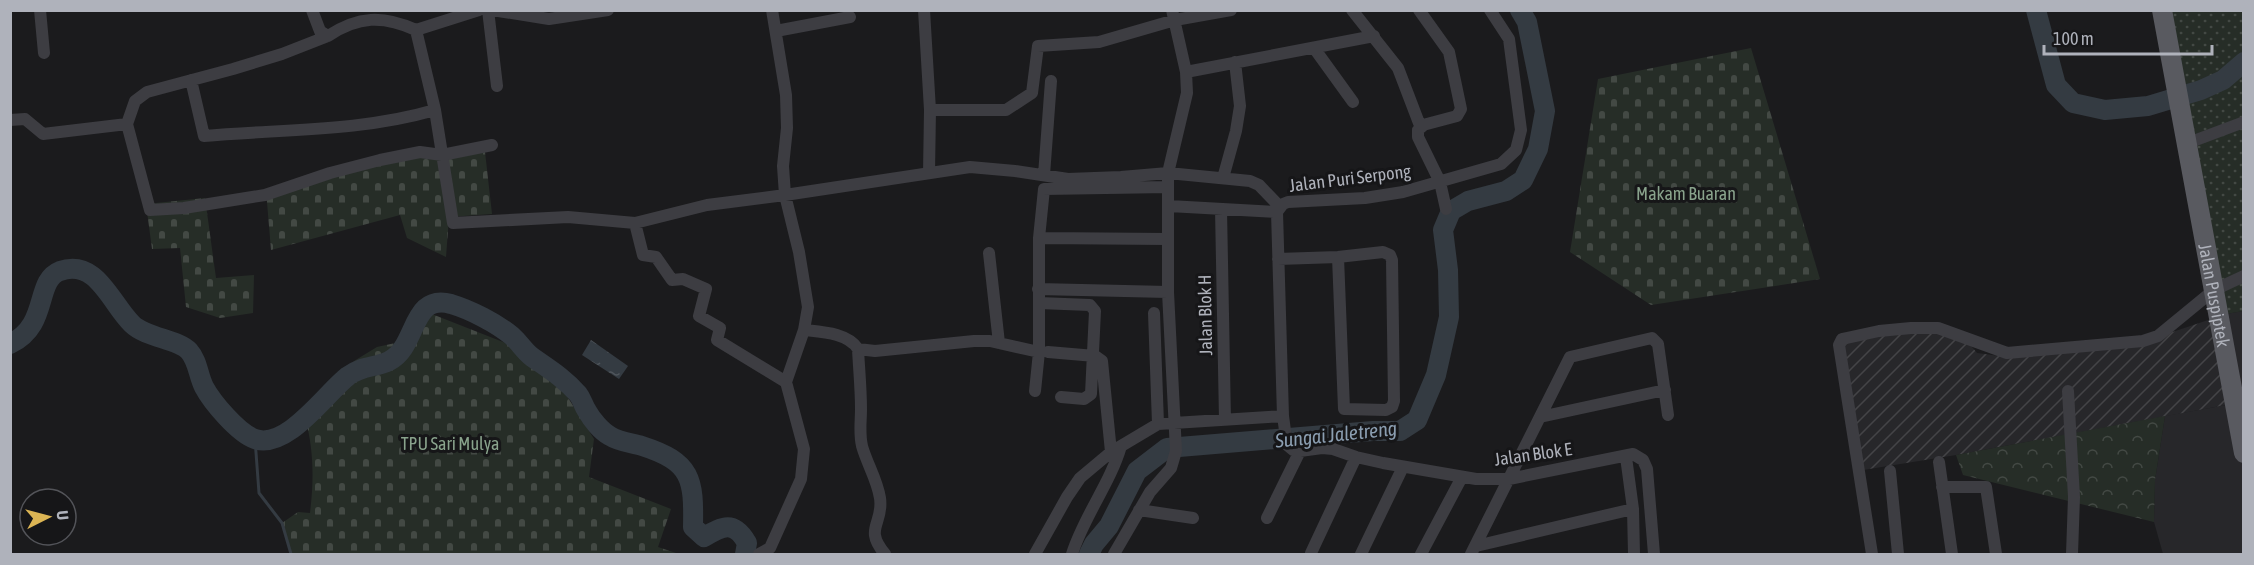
<svg xmlns="http://www.w3.org/2000/svg" width="2254" height="565" font-family="'Asap Condensed',sans-serif">
	<style>
		.built { fill: #27272a }
		.industrial { fill: url(#industrial-furrows) }
		.grass { fill: url(#grass-dots) }
		.forest { fill: url(#forest-crowns) }
		.cemetery { fill: url(#cemetery-stones) }
		.water { fill: url(#water-ripples) }
		.lines { fill: none; stroke-linecap: round; stroke-linejoin: round }
		.stream { stroke: #343b42; stroke-width: 3 }
		.river { stroke: #343b42; stroke-width: 20 }
		.street { stroke: #3d3d42; stroke-width: 12 }
		.primary { stroke: #595a60; stroke-width: 20 }
		.labels { text-anchor: middle; dominant-baseline: central; stroke-width: 6; stroke-linejoin: round; paint-order: stroke }
		.street-label { font-size: 18px; fill: #afb2bb; stroke: #161618 }
		.park-label { font-size: 18px; fill: #89a38c; stroke: #161618 }
		.water-label { font-size: 20px; font-style: italic; fill: #8b9eb1; stroke: #161618 }
	</style>
	<defs>
		<pattern id="industrial-furrows" width="10" height="10" patternUnits="userSpaceOnUse" patternTransform="scale(1.5)"><rect width="10" height="10" fill="#27272a"/><path d="M-1 1l2-2M0 10L10 0M9 11l2-2" fill="none" stroke="#444447"/></pattern>
		<pattern id="grass-dots" width="8" height="8" patternUnits="userSpaceOnUse" patternTransform="scale(1.5)"><rect width="8" height="8" fill="#262d27"/><path d="M2 2h.1M6 6h.1" fill="none" stroke="#434944" stroke-width="1.8" stroke-linecap="round"/></pattern>
		<pattern id="forest-crowns" width="20" height="18" patternUnits="userSpaceOnUse" patternTransform="scale(1.5)"><rect width="20" height="18" fill="#262d27"/><path d="M2 6a3 3 0 1 1 6 0M12 15a3 3 0 1 1 6 0" fill="none" stroke="#434944"/></pattern>
		<pattern id="cemetery-stones" width="16" height="16" patternUnits="userSpaceOnUse" patternTransform="scale(1.5)"><rect width="16" height="16" fill="#262d27"/><path d="M2 7V4a2 2 0 0 1 4 0v3zM10 15v-3a2 2 0 0 1 4 0v3z" fill="#434944"/></pattern>
		<pattern id="water-ripples" width="26" height="14" patternUnits="userSpaceOnUse" patternTransform="scale(1.5)"><rect width="26" height="14" fill="#343b42"/><path d="M2 4q2-2 4 0t4 0M15 11q2-2 4 0t4 0" fill="none" stroke="#4f555b"/></pattern>
	</defs>
	<rect width="100%" height="100%" fill="#1b1b1d"/>
	<path class="built" d="M2243 311V554H2163L2154 522 2155 480 2165 416 2243 402 2226 314Z"/>
	<path class="industrial" d="M2226 314 2242 402 1956 455 1863 470 1841 333 1959 331 1977 353 2007 357 2128 347Z"/>
	<path class="grass" d="M2169 11H2243V311L2226 314Z"/>
	<path class="forest" d="M2165 416 2155 480 2154 522 1963 475 1956 455Z"/>
	<path class="cemetery" d="M1751 48 1820 279 1651 305 1570 252 1598 79Z
		M484 143 492 214 449 217 446 257 407 238 400 215 271 250 266 190Z
		M205 198 216 278 254 275 253 313 220 318 186 307 180 248 152 249 146 204Z
		M414 307 523 350 560 385 594 439 589 477 671 509 658 547 679 554H291L282 523 298 512 310 513C314 480 314 450 305 417L354 361 377 347 400 342Z"/>
	<path class="water" d="M591 340 628 366 619 379 582 355Z"/>
	<g class="lines">
		<path class="stream" d="M255 439 259 493 282 523 291 554"/>
		<path class="river" d="M2036 10 2056 85 2073 103 2105 110 2148 106 2201 90 2223 80 2244 62
			M10 344C50 325 34 281 60 271 97 258 111 304 132 324 146 338 178 339 189 351 198 361 198 375 204 387 212 402 238 433 255 439 287 450 326 393 348 376 363 365 375 368 389 361 418 347 410 293 451 304 471 310 496 323 512 336 519 342 524 351 532 357 549 369 564 378 578 394 582 399 583 405 587 411 592 420 601 431 610 436 619 442 632 443 642 446 692 462 694 479 693 527L704 537C723 526 734 520 747 543L745 554
			M1089 554 1094 544 1109 526 1137 471 1167 448 1373 431H1400L1417 420 1436 375 1449 317 1448 270 1443 230 1451 211 1468 201 1506 191 1523 180 1538 149 1545 111 1527 22 1520 10"/>
		<path class="street" d="M40 10 44 53
			M312 10 320 31 328 36C358 16 383 15 416 30L479 10
			M488 10 497 86
			M492 10 549 19 608 10
			M924 10 930 110 929 173
			M1352 10 1398 68 1419 123 1423 125 1457 116 1461 109 1449 52 1419 10
			M1490 10 1509 39 1521 130 1516 150 1501 164 1403 192 1365 198 1288 202 1283 204 1277 212 1283 416 1287 445 1293 450 1300 451 1322 448 1333 449 1356 457 1383 463 1476 479H1509L1633 454 1643 460 1647 469 1654 554
			M776 31 850 17
			M1314 48 1353 102
			M1186 72 1374 36
			M191 80 204 136C281 129 359 132 435 110L416 30
			M435 110 453 223 568 217 635 223 707 205 785 195 970 167 1015 171 1068 179 1121 177 1168 173 1250 181 1259 185 1280 207
			M930 110H1006L1032 93 1038 46 1099 42 1175 20 1231 10
			M10 120 25 119 43 134 127 124 135 101 147 92 233 69 282 54 328 36
			M127 124 150 210 184 208 265 195 330 173 380 160 420 152 442 155 492 145
			M1424 125 1418 130V137L1440 182 1446 209
			M2188 143 2244 122
			M1044 175 1051 81
			M1223 178 1236 131 1240 106 1235 62
			M1169 206 1277 212
			M1221 209 1225 420
			M635 223 643 255 656 257 672 280 683 279 706 289 699 316 720 328 717 340 786 382
			M1039 238 1167 239
			M989 253 999 343
			M1278 259 1338 257 1383 252 1390 255 1392 260 1394 401 1392 407 1386 410 1344 409 1338 257
			M1038 289 1168 292
			M1039 303 1090 305 1095 311 1091 394 1084 399 1061 397
			M1154 313 1158 424
			M804 330C822 332 848 333 858 349 859 369 861 389 861 409 861 422 859 433 862 446 867 464 877 479 880 498 884 524 863 528 885 554
			M858 349 875 351 974 341H990L1039 352
			M1048 352 1095 356 1102 361 1111 452
			M1035 391 1039 352V238L1044 189 1168 187
			M2068 391 2074 497 2072 554
			M1540 417 1665 390
			M1626 457 1633 509
			M1939 462 1952 554
			M1890 471 1898 554
			M1942 487H1986L1996 554
			M1139 510 1193 518
			M1267 518 1300 451
			M1476 546 1633 509 1634 554
			M1311 553 1356 457
			M759 554 770 548 801 479 804 449 786 382 804 330 808 307 799 252 785 195 783 166 787 128 786 95 772 10
			M1035 554 1067 497 1080 478 1111 452 1158 424 1283 416
			M1072 554C1084 516 1110 484 1121 446
			M1114 554 1150 492 1171 468 1176 451 1168 292V173L1187 93 1186 72 1172 10
			M1361 554 1403 467
			M1421 554 1462 477
			M1471 554 1570 357 1652 338 1658 344 1668 415
			M1872 554 1839 345 1842 339 1879 331 1911 328H1938L2007 353 2143 341 2158 336 2214 290 2244 276"/>
		<path class="primary" id="s1" d="M2162 10 2244 453"/>
	</g>
	<g class="labels">
		<g class="street-label">
			<text transform="translate(1350 178) rotate(-7)">Jalan Puri Serpong</text>
			<text stroke="none"><textPath href="#s1" startOffset="290">Jalan Puspiptek</textPath></text>
			<text transform="translate(1205 315) rotate(-91)">Jalan Blok H</text>
			<text transform="translate(1533 454) rotate(-8)">Jalan Blok E</text>
		</g>
		<g class="park-label">
			<text x="1686" y="193">Makam Buaran</text>
			<text x="450" y="443">TPU Sari Mulya</text>
		</g>
		<g class="water-label">
			<text transform="translate(1336 434) rotate(-6)">Sungai Jaletreng</text>
		</g>
	</g>
	<rect width="2254" height="565" fill="none" stroke="#afb2bb" stroke-width="24"/>
	<g transform="translate(48 517) rotate(84)"><circle r="28" fill="#161618" stroke="#535459" stroke-width="1.5"/>
	<path d="M0-4.5L10 22L0 15L-10 22Z" fill="#dcb554"/>
	<text y="-9" font-size="16" font-weight="bold" text-anchor="middle" fill="#afb2bb">U</text>
	</g>
	<path d="M2044 45v9h168v-9" fill="none" stroke="#afb2bb" stroke-width="3"/>
	<text x="2053" y="45" font-size="18" fill="#afb2bb" stroke="#161618" stroke-width="4.5" paint-order="stroke">100 m</text>
</svg>
